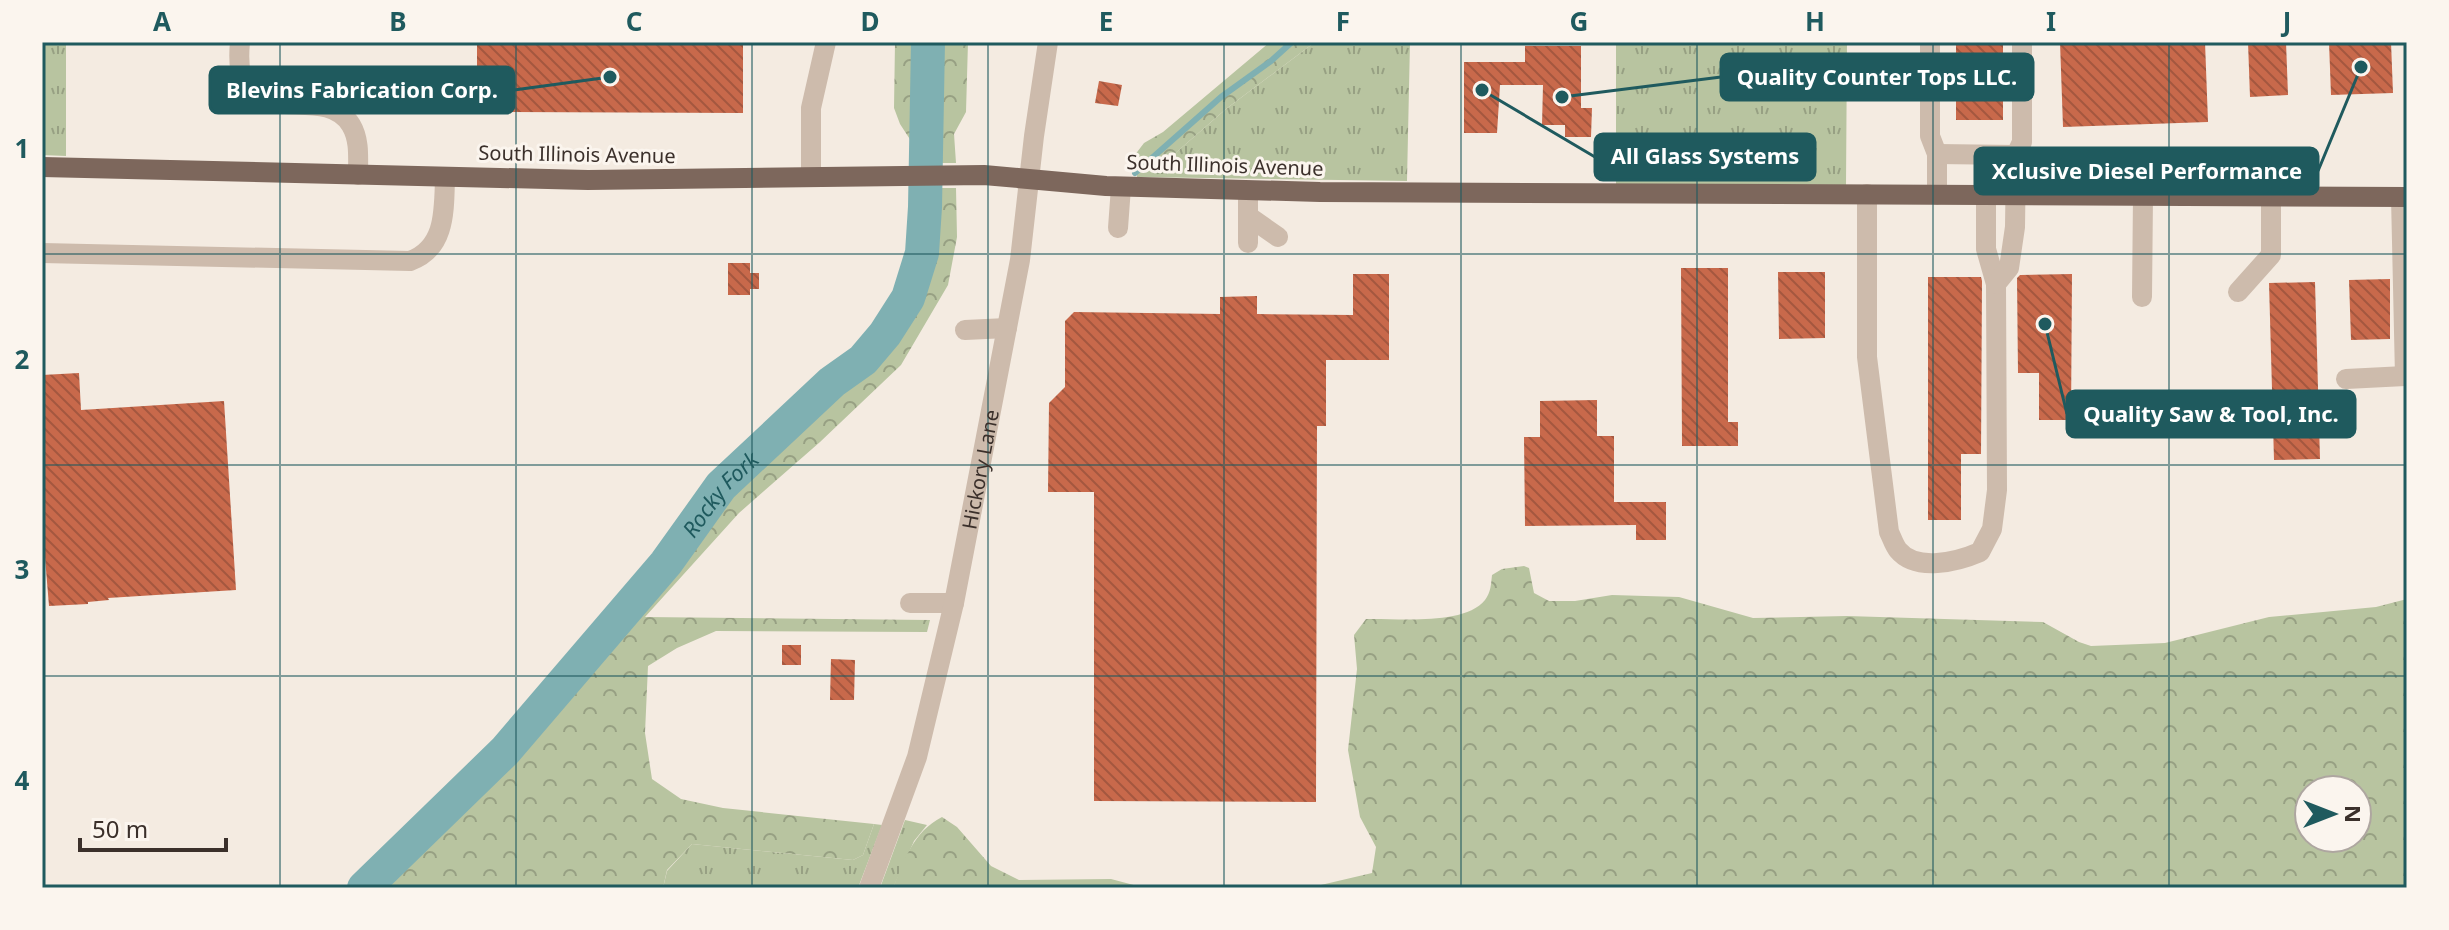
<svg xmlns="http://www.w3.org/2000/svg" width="2449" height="930" font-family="'Noto Sans',sans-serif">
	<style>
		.grass { fill: url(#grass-tufts) }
		.forest { fill: url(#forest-crowns); fill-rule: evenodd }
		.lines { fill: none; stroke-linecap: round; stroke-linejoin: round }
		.stream { stroke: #7fb0b2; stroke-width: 6 }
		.river { stroke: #7fb0b2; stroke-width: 34 }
		.building { fill: url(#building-back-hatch) }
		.minor { stroke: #cdbbac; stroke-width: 20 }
		.major { stroke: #7d675c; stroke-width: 20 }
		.grid { fill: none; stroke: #1f5a5e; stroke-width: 2; stroke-opacity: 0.55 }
		.labels { text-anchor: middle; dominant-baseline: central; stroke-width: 6; stroke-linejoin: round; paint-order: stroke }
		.street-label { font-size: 20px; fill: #3b302b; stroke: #fbf5ee }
		.water-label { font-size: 22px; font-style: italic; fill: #1f5a5e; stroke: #fbf5ee }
		.leader { fill: none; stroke: #1f5a5e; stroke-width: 3 }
		.callout-dot { fill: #1f5a5e; stroke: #fbf5ee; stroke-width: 3 }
		.callout { fill: #1f5a5e; stroke: #1f5a5e; stroke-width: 3 }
		.callout-label { font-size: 22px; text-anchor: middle; font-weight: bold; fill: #fff }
		.neatline { fill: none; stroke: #1f5a5e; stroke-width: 3 }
		.grid-label { font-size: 26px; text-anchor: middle; font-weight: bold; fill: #1f5a5e }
	</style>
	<defs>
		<pattern id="grass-tufts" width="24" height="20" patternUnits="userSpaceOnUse" patternTransform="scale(2)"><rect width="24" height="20" fill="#b8c4a0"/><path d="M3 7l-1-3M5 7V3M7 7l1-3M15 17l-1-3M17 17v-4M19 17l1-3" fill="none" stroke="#97a083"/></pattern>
		<pattern id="forest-crowns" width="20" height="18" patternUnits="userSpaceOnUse" patternTransform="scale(2)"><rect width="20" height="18" fill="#b8c4a0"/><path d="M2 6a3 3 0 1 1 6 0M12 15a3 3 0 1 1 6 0" fill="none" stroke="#97a083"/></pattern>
		<pattern id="building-back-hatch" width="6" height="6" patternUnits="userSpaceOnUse" patternTransform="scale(2)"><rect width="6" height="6" fill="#c8694b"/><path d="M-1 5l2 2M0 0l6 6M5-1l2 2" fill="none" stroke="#a4573f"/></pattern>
	</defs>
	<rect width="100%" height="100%" fill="#f4ebe1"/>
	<path class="grass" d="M42 42H66V156L42 155Z
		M1315 42H1410L1407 181 1137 177V169L1146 170 1172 156 1226 109Z
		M1616 42H1847L1846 185 1616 184Z
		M905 820 927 825 914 841 893 888H880Z
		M874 824 882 825 858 888H663L667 871 692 844 853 860 863 855Z"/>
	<path class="forest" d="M895 42H968L966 112 954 134 956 163H912L913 144 900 124 894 108Z
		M1270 42H1315L1226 109 1172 156 1146 170 1132 165 1131 160 1144 143 1163 132Z
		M926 188H956L957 237 948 285 901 365 820 442 739 513 645 617 930 620 927 632 716 631 677 648 648 666 645 733 652 779 681 799 723 808 874 824 863 855 853 860 692 844 667 870 663 888H364L505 751 666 563 721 486 832 382 863 360 885 334 908 298 922 253Z
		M1524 566 1529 568 1534 593 1549 601H1575L1612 595 1679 597 1753 618 1847 616 2043 622 2079 642 2091 646 2165 643 2269 617 2376 607 2407 599V888H1308L1372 873 1376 847 1360 817 1348 750 1357 669 1354 635 1366 619C1397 618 1464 626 1485 600 1491 592 1491 584 1492 575L1502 569ZM2357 790V838H2309V790Z
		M942 817 957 827 991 866 1019 880 1111 879 1145 888H893C905 859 913 832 942 817Z"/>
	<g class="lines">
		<path class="stream" d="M1135 173 1221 97 1271 61 1292 42"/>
		<path class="river" id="s1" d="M364 888 505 751 666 563 721 486 832 382 863 360 885 334 908 298 922 253 925 207 928 42"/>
	</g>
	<path class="building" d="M477 42H743V113L477 112Z
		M1956 42H2003V120H1956Z
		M2060 42H2205L2208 122 2063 127Z
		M2248 42H2286L2288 95 2250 97Z
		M2329 42H2391L2393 93 2331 95Z
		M1525 46H1581V108H1592L1591 137H1565V125H1542L1543 85H1500L1497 133H1464V62H1525Z
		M1099 81 1122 85 1118 106 1095 103Z
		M728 263H750V273H759V289H750V295H728Z
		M1681 268H1728V422H1738V446H1682Z
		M1778 272H1825V338L1779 339Z
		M1353 274H1389V360H1326V426H1317L1316 802 1094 801V492H1048L1049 403 1065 387V321L1074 312 1220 314V297L1257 296V314L1353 315Z
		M2072 274 2071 420H2039V373H2018L2017 278 2020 275Z
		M1928 277H1981L1982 281 1981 454H1961V520H1928Z
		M2390 279V339L2351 340 2349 280Z
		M2315 282 2320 459 2274 460 2269 283Z
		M79 373 81 410 224 401 236 590 108 598 109 600 88 602V604L49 606 42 521V375Z
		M1597 400V436H1614V502H1666V540H1636V525L1525 526 1524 437H1540V401Z
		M782 645H801V665H782Z
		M831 659 855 660 854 700H830Z"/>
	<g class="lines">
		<g class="minor">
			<path d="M240 42C230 144 322 77 351 125 360 140 358 158 358 175"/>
			<path d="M1930 42V136L1937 154V195"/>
			<path d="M1937 154 2016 155"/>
			<path d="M811 177V108L826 42"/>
			<path d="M1867 194V357L1889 532C1892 538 1894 545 1898 550 1916 572 1957 562 1980 552L1992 529 1997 490 1996 284 1986 249V195"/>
			<path d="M1248 216 1278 237"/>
			<path d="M1118 228 1121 187"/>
			<path d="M1248 243V191"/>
			<path d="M42 253 410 261C446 248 444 210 445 177"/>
			<path d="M1996 284 2009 268 2015 227 2016 155 2022 142V42"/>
			<path d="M2238 292 2271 255V196"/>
			<path d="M2142 297 2143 196"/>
			<path d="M965 330 1007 328"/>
			<path d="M2346 379 2405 376 2401 197"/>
			<path d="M910 603H954"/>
			<path id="s2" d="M869 888 917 757 954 603 1020 260 1034 136 1048 42"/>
		</g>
		<path class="major" d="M42 167 588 180 984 175 1106 186 1320 192 2407 197"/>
	</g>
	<path class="grid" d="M280 42V888M516 42V888M752 42V888M988 42V888M1224 42V888M1461 42V888M1697 42V888M1933 42V888M2169 42V888M42 254H2407M42 465H2407M42 676H2407"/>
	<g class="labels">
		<g class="street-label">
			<text transform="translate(577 154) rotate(1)">South Illinois Avenue</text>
			<text transform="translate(1225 165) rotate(2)">South Illinois Avenue</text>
			<text stroke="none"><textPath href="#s2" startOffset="434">Hickory Lane</textPath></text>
		</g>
		<g class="water-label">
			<text stroke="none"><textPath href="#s1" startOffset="532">Rocky Fork</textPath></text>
		</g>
	</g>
	<path class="leader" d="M1562 97L1721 77M610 77L514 90M1482 90L1595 157M2361 67L2318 171M2045 324L2067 414"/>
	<g class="callout-dot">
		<circle cx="1562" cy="97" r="8"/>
		<circle cx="610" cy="77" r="8"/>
		<circle cx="1482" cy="90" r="8"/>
		<circle cx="2361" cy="67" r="8"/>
		<circle cx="2045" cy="324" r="8"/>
	</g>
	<g class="callout">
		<rect x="1721" y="54" width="312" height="46" rx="8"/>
		<rect x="210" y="67" width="304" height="46" rx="8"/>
		<rect x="1595" y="134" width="220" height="46" rx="8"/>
		<rect x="1975" y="148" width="343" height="46" rx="8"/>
		<rect x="2067" y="391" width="288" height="46" rx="8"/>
	</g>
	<g class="callout-label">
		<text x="1877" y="85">Quality Counter Tops LLC.</text>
		<text x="362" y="98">Blevins Fabrication Corp.</text>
		<text x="1705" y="164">All Glass Systems</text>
		<text x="2147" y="179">Xclusive Diesel Performance</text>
		<text x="2211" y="422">Quality Saw &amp; Tool, Inc.</text>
	</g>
	<rect width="2449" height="930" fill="none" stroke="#fbf5ee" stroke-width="88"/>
	<g transform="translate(2333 814) rotate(90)"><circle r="38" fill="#fbf5ee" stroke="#aea6a0" stroke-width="2"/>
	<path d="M0-6L14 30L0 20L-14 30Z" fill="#1f5a5e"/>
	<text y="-12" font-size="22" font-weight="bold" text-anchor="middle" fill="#3b302b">N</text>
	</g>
	<path d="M80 838v12h146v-12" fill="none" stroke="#3b302b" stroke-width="4"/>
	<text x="92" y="838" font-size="24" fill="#3b302b" stroke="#fbf5ee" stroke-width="6" paint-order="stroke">50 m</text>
	<rect x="44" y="44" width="2361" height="842" class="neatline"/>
	<g class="grid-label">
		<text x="162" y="31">A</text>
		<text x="398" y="31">B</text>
		<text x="634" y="31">C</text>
		<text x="870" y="31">D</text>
		<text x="1106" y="31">E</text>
		<text x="1343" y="31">F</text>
		<text x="1579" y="31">G</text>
		<text x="1815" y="31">H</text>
		<text x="2051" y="31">I</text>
		<text x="2287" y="31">J</text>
		<text x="22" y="158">1</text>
		<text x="22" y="369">2</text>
		<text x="22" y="579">3</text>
		<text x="22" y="790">4</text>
	</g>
</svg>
